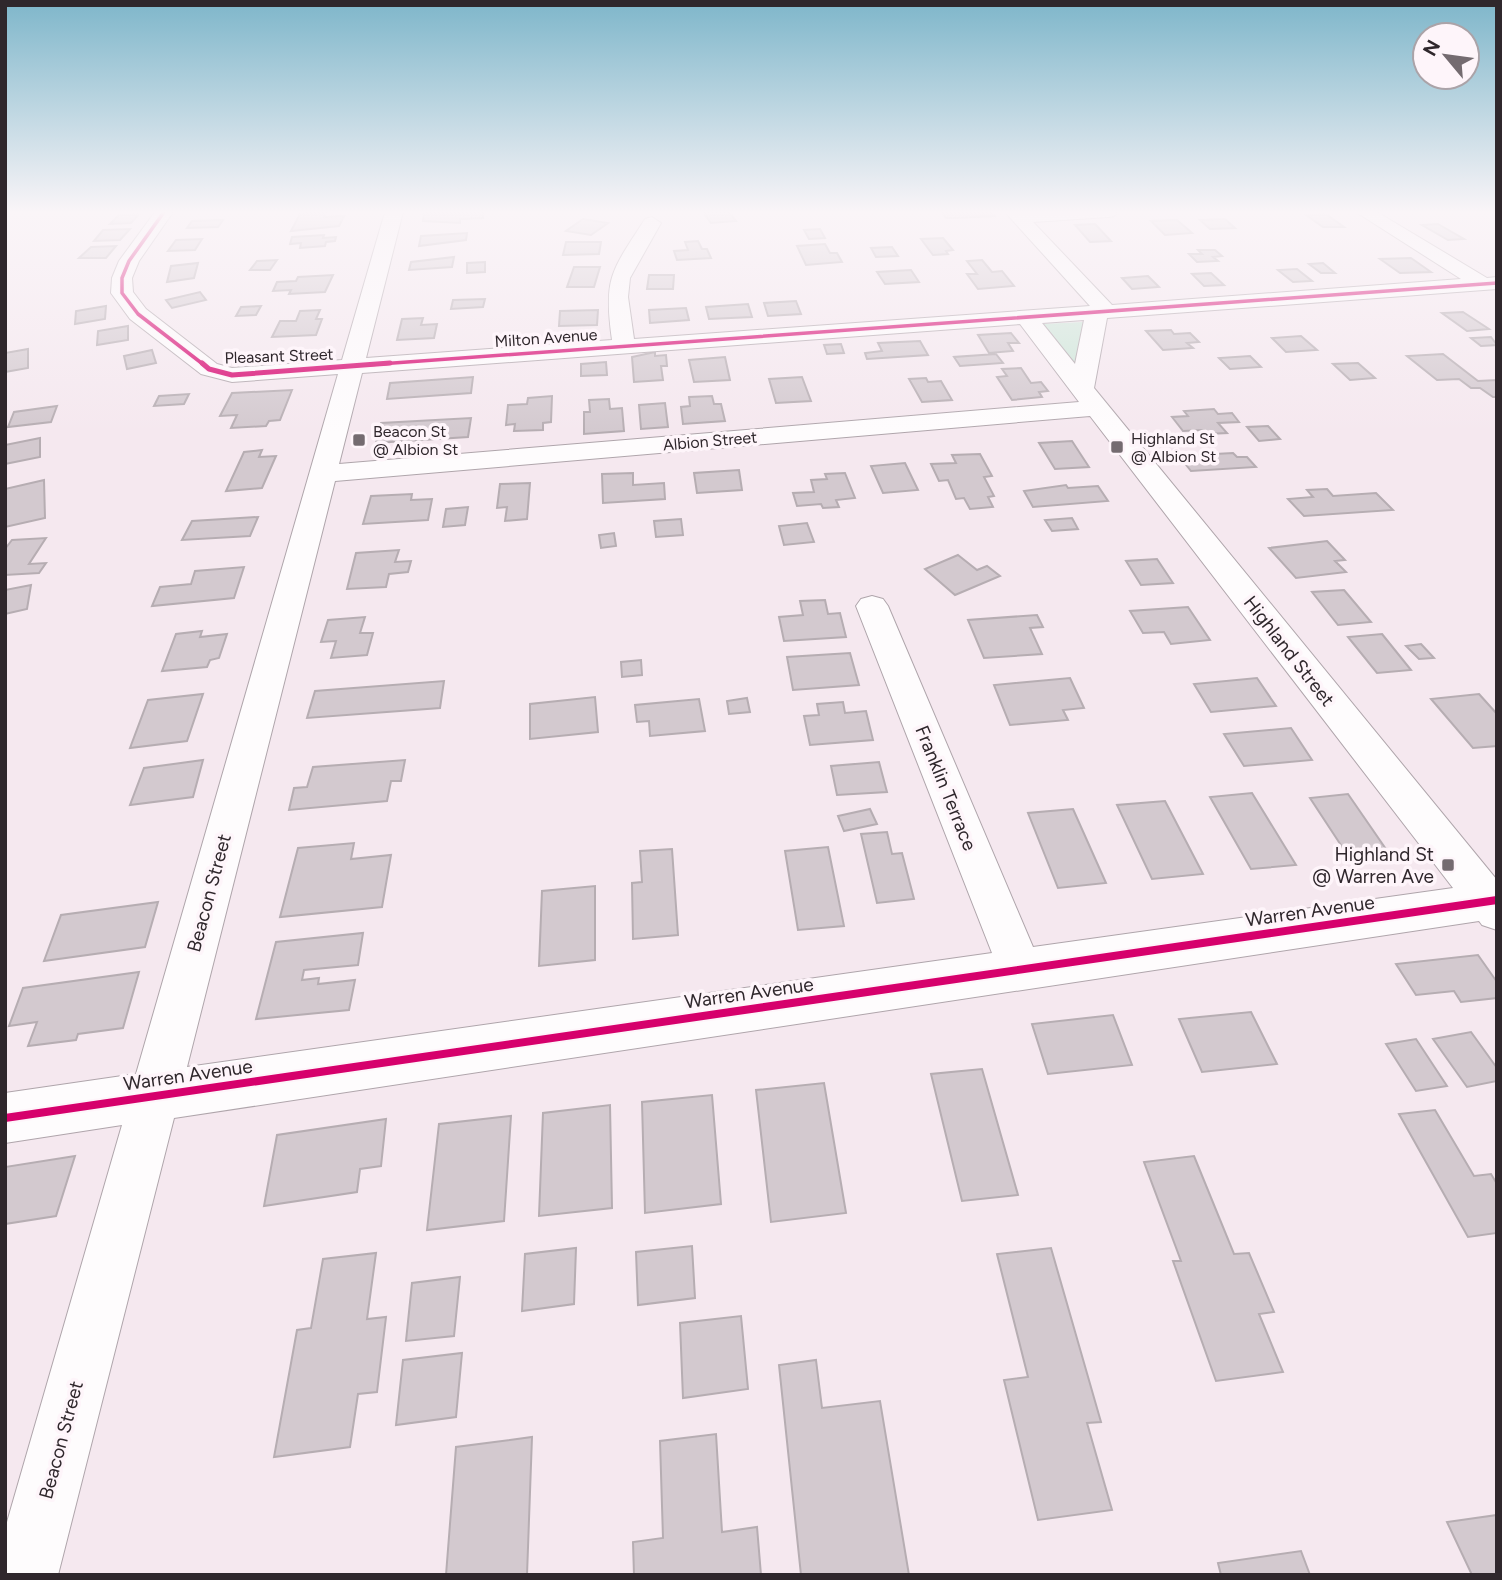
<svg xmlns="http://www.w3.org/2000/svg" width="1502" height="1580" font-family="Figtree,sans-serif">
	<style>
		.green { fill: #cce6d8 }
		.building { fill: #d3c9cf; stroke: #b6adb2; stroke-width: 2 }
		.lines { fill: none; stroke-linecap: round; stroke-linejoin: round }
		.minor-casing { stroke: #afa5ab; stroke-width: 2 }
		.minor { fill: #fefcfd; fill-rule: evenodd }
		.cycleway-far2-casing { stroke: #fef5fa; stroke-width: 6 }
		.cycleway-far1-casing { stroke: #fef5fa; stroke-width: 8 }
		.cycleway-casing { stroke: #fef5fa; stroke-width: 12 }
		.cycleway-far2 { stroke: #d6006c; stroke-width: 3.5 }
		.cycleway-far1 { stroke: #d6006c; stroke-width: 5 }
		.cycleway { stroke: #d6006c; stroke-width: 8 }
		.poi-dot { fill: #746b70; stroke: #fef5fa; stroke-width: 2.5 }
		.labels { text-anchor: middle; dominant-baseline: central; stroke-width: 7; stroke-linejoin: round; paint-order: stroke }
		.far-street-label { font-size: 16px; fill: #2f272c; stroke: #fef5fa }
		.far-poi-label { font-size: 16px; fill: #2f272c; stroke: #fef5fa; text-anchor: start }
		.street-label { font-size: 19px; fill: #2f272c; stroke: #fef5fa }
		.poi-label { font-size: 19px; fill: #2f272c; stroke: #fef5fa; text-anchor: end }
	</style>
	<rect width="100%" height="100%" fill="#f5e8ef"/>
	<path class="green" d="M1083 322 1075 364 1042 324Z"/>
	<path class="building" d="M326 212 324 217 344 216 339 226 291 231 300 214Z
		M447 212V214L483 212V218L460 219V223L423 221 424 213Z
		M703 212H729L736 221 711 223Z
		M991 212 995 216 957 218H946L943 213Z
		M139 214 131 223 110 224 119 215Z
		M1326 214 1344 227H1323L1306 215Z
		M583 219 608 223 591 235 566 231Z
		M1225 219 1235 228 1210 229 1200 220Z
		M223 220 218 227 187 228 192 221Z
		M1177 220 1192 233 1165 235 1151 221Z
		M1095 224 1111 241 1090 242 1075 225Z
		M1438 224 1464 239 1448 240 1422 225Z
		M130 229 120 240 94 241 103 230Z
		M820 229 825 238 809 239 804 230Z
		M467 233 466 240 419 246 421 236Z
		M324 235 323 238 336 237 335 241 326 242 325 246 300 248 301 243 290 244 292 237Z
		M943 238 953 250 946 251 948 254 933 255 921 239Z
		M202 239 195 250 168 251 176 240Z
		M698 241 702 249H707L711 258 677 260 674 251 688 250 685 242Z
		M566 242H601L599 254 563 255Z
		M825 244 830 253H837L842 262 806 265 797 246Z
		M116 246 106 258H79L91 247Z
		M892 247 898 256 876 257 871 248Z
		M1198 250H1215L1222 256 1213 257 1218 261 1197 262 1189 254H1202Z
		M454 257 452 267 409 270 411 262Z
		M1411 258 1431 272 1400 273 1380 259Z
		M277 260 270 270H250L257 261Z
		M982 260 992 272 1002 271 1014 286 978 289 967 274H977L967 261Z
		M485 262V272L467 273V263Z
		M198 263 194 278 167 282 171 266Z
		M1323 263 1335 273H1321L1309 264Z
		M574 267H600L594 287H567Z
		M1297 269 1312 281 1293 282 1278 270Z
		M911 270 919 282 885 284 877 272Z
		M1211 273 1224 285 1204 286 1192 274Z
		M333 275 325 292 289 294 291 290 273 291 277 282 296 281 298 277Z
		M649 275H674L673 289H647Z
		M1148 276 1159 287 1132 289 1122 278Z
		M200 292 206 300 172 308 166 300Z
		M485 299 483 307 451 309 453 300Z
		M796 301 801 314 768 316 764 303Z
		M748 304 752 317 709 319 706 307Z
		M106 306 105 319 75 324 76 311Z
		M261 306 256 315 236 316 241 307Z
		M686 308 689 320 650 323 649 310Z
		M320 310 316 319H322L316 335 272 337 280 321H296L300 311Z
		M598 310 597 325 559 326 560 311Z
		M1463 312 1489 329 1467 331 1442 313Z
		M423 318 421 325 437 324 434 338 397 340 402 319Z
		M128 326V340L97 345 98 331Z
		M1171 330 1174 334 1190 333 1199 342 1187 343 1193 348 1163 350 1146 331Z
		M1011 333 1019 343H1008L1013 351 989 353 978 335Z
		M1301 336 1317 350 1286 352 1272 338Z
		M1491 337 1497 345 1481 346 1471 338Z
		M920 341 928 355 867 359 865 353 882 351 878 343Z
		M841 344 844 353 827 354 824 345Z
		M28 349V368L5 372V353Z
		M152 350 156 363 127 369 124 356Z
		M655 352V356L666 355 667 366H661L663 380 634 382 632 357Z
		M996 354 1003 363 960 366 954 357Z
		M1443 354 1478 381 1497 380V397H1493L1480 388H1471L1459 379 1437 380 1407 356Z
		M1250 356 1261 367 1230 369 1219 358Z
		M725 357 730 380 694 382 689 360Z
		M606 362 607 375 581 376V364Z
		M1358 363 1375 378 1350 380 1333 364Z
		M1021 368 1031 383 1041 382 1048 391 1039 392 1042 397 1012 400 997 377 1007 376 1002 369Z
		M473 377 471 393 387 399 390 383Z
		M802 377 811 401 776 403 769 379Z
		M926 378 928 382 941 381 952 400 922 402 909 379Z
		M292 390 280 420 269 421 266 426 231 428 237 415 220 416 232 393Z
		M189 394 184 404 154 406 159 396Z
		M552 396 551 422 543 423V430L514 431 515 424 506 425 508 405 527 404 528 398Z
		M712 396 714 404H721L725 421 683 424 681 407 690 406 689 397Z
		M609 399 610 409 622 408 624 431 584 434V412H590L589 400Z
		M665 403 668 427 641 429 639 405Z
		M57 406 51 422 8 427 14 412Z
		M1214 409 1218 414 1232 413 1239 422 1218 423 1227 433 1207 434 1204 430 1183 431 1172 417 1188 416 1184 411Z
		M471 418 468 437 376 443 381 423Z
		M1268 426 1280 439 1259 441 1247 427Z
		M40 438V457L5 464V445Z
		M1072 441 1089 467 1055 469 1039 443Z
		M262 450 259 457 276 456 262 488 226 491 244 452Z
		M1233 453 1237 457H1247L1256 467 1191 471 1179 456Z
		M980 454 992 476 984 477 994 496 988 497 993 507 970 509 964 498 956 499 948 480 939 481 931 464 956 463 952 455Z
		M905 463 918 490 883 493 871 466Z
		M739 470 742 490 697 493 694 473Z
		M633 473V485L664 483 665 499 603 503 602 474Z
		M845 473 855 498 836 500 839 507 823 508 821 504 797 506 793 493 814 492 811 480 827 479 825 474Z
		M44 480 45 518 5 527V489Z
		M530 483 527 519 505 521 507 507 497 508 500 484Z
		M1066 485 1068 488 1098 486 1108 501 1033 507 1024 491Z
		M1327 489 1333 496 1376 493 1393 510 1304 516 1288 499 1313 497 1307 490Z
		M412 494 411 500 432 499 428 520 363 524 371 496Z
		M468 507 465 525 443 527 446 509Z
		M258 517 250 536 182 540 192 521Z
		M1072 518 1078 529 1052 531 1045 520Z
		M681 519 683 535 656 537 654 521Z
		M807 523 814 542 784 545 779 526Z
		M614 533 616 546 601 548 599 535Z
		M46 538 29 564 46 563 39 573 5 575V549L12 540Z
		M1327 541 1345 560 1335 561 1346 572 1296 578 1269 548Z
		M399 550 395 562 411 561 408 572 389 574 386 587 347 589 356 553Z
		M958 555 977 570 987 566 1000 576 955 595 925 569Z
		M1157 559 1173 583 1141 585 1126 561Z
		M244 567 234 598 152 606 160 587 191 584 195 571Z
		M31 585 27 609 5 614V590Z
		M1344 590 1371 622 1338 625 1312 592Z
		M825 600 828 614 840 613 846 637 784 641 779 617 803 615 800 601Z
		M1188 607 1210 640 1171 644 1164 632 1143 633 1130 611Z
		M1037 615 1043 627 1030 628 1042 654 984 658 968 620Z
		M365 617 360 633H373L367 655 331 658 336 641 321 642 328 620Z
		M202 631 200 637 227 634 219 658 210 660 207 667 162 671 176 634Z
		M1382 634 1411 670 1377 673 1348 637Z
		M1421 644 1434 658 1419 659 1406 646Z
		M850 653 859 685 793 690 787 657Z
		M641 660 642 675 622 677 621 662Z
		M1070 678 1084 708 1063 710 1068 720 1010 725 994 685Z
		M1257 678 1276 706 1211 712 1194 684Z
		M444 681 440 708 307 718 315 691Z
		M203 694 187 741 130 748 148 700Z
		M1479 694 1497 714V746L1473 748 1431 699Z
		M595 697 598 732 530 739V704Z
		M747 698 750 712 729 714 727 701Z
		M699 699 705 731 650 736 649 721 637 722 635 705Z
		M843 702 845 713 866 711 873 740 810 745 804 716 819 715 817 704Z
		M1291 728 1312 760 1244 766 1224 734Z
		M203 760 193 797 130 805 144 768Z
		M405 760 401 781H391L387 801 289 810 294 788 307 787 313 767Z
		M879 762 887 792 837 795 831 766Z
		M1252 793 1296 865 1251 869 1210 797Z
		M1348 794 1390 855 1350 859 1310 798Z
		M1165 801 1203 874 1152 879 1117 805Z
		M870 809 877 824 844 831 838 816Z
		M1073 809 1106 883 1058 888 1028 813Z
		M887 832 892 854 902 853 914 899 877 903 861 834Z
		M354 843 351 859 391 855 382 907 280 917 298 848Z
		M828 847 844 926 798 930 785 851Z
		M672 849 678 935 633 939 632 883 642 882 640 851Z
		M595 886V960L539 966 542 891Z
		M158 902 145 947 44 961 61 915Z
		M363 933 358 965 304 970 302 980 319 978 318 984 355 980 349 1010 256 1019 276 942Z
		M1478 955 1497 982V998L1461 1002 1454 991 1416 995 1396 964Z
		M139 972 123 1028 78 1034 76 1040 28 1046 37 1022 9 1026 23 988Z
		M1251 1012 1277 1064 1202 1072 1179 1019Z
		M1113 1015 1132 1065 1048 1074 1032 1024Z
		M1471 1032 1497 1068V1081L1467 1087 1433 1039Z
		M1416 1039 1447 1086 1416 1091 1386 1044Z
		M982 1069 1018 1195 962 1201 931 1074Z
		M824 1083 846 1213 771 1222 756 1090Z
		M712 1095 721 1204 645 1213 642 1102Z
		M610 1105 612 1208 539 1216 543 1113Z
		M1435 1110 1474 1176 1491 1174 1497 1184V1233L1468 1237 1399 1114Z
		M511 1116 504 1221 427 1230 439 1124Z
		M386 1119 381 1166 360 1169 357 1192 264 1206 277 1135Z
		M75 1156 56 1216 5 1224V1167Z
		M1194 1156 1234 1254 1249 1253 1274 1312 1259 1314 1283 1372 1216 1381 1173 1261H1181L1144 1162Z
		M692 1246 695 1298 638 1305 636 1252Z
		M576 1248 574 1304 522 1311 525 1254Z
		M1051 1248 1101 1422 1087 1423 1112 1510 1038 1520 1004 1380 1028 1377 997 1254Z
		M376 1253 367 1319 386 1317 377 1392 358 1394 350 1447 274 1457 297 1330 311 1328 323 1259Z
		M460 1277 454 1336 406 1341 412 1283Z
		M741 1316 748 1389 683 1398 680 1323Z
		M462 1353 456 1417 396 1425 403 1360Z
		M816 1360 822 1408 880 1401 909 1575H801L779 1365Z
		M716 1434 722 1532 757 1527 761 1575H634L633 1542 663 1538 660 1441Z
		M532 1437 527 1575H446L456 1447Z
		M1497 1515V1575H1472L1447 1522Z
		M1301 1551 1310 1575H1221L1218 1563Z"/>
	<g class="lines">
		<defs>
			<path id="minor" d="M155 212H173L139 261 132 278 133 292 146 309 217 364 232 368 342 360 385 212H403L366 358 612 340C603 276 612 271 645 219L652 217 661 223 630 278 628 297 634 339 1090 306 1005 212H1117L1114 216 1108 217 1033 222 1112 305 1461 279 1356 212H1377L1487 278 1497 277V289L1107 318 1094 388 1497 880V930L1482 925 1479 921 174 1118 58 1575H5V1529L122 1125 5 1143V1093L136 1074 338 374 232 382 201 374 130 319 111 293 112 278 119 261ZM1084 320 1075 364 1042 323ZM1020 324 1079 402 339 464 362 373ZM1090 416 1453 888 1033 947 888 606 883 599 872 596 861 599 856 606 992 953 187 1067 335 481Z"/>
		</defs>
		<use href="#minor" class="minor-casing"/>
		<use href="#minor" class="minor"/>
		<defs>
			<path id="cycleway-far2" d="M164 212 129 261 122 278V293L138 314 204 365
				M366 365 1497 283"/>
			<path id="cycleway-far1" d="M202 363 209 369 232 375 390 363"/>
			<path id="cycleway" d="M5 1118 1497 900"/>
		</defs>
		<use href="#cycleway-far2" class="cycleway-far2-casing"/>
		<use href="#cycleway-far1" class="cycleway-far1-casing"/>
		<use href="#cycleway" class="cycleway-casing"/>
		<use href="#cycleway-far2" class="cycleway-far2"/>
		<use href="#cycleway-far1" class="cycleway-far1"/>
		<use href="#cycleway" class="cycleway"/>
	</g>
	<linearGradient id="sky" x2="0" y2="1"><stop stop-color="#7eb6ca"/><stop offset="0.49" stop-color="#faf5f8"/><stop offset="1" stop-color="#faf5f8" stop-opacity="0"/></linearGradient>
	<rect width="1502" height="433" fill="url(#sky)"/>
	<g class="poi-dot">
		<rect x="352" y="433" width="14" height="14" rx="3.5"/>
		<rect x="1110" y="440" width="14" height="14" rx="3.5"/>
		<rect x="1441" y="858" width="14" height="14" rx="3.5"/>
	</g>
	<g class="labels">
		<g class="far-street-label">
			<text transform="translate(546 338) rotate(-4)">Milton Avenue</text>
			<text transform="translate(279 356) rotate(-2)">Pleasant Street</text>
			<text transform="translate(710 441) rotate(-5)">Albion Street</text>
		</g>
		<g class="far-poi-label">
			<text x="373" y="431">Beacon St<tspan x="373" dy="18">@ Albion St</tspan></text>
			<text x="1131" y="438">Highland St<tspan x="1131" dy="18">@ Albion St</tspan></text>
		</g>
		<g class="street-label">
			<text transform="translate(1289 651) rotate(52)">Highland Street</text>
			<text transform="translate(946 788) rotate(68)">Franklin Terrace</text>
			<text transform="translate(209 893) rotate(-75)">Beacon Street</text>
			<text transform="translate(1310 911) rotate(-8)">Warren Avenue</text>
			<text transform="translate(749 993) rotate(-8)">Warren Avenue</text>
			<text transform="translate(188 1075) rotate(-8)">Warren Avenue</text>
			<text transform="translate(61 1440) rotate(-75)">Beacon Street</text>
		</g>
		<g class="poi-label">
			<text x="1434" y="854">Highland St<tspan x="1434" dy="22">@ Warren Ave</tspan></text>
		</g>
	</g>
	<rect width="1502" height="1580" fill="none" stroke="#2f272c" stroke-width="14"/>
	<g transform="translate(1446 56) rotate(299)"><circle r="33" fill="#fef5fa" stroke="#aba3a8" stroke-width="2"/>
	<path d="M0-5L12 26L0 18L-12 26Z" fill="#746b70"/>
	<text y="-10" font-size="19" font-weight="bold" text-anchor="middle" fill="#2f272c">N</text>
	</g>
</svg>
